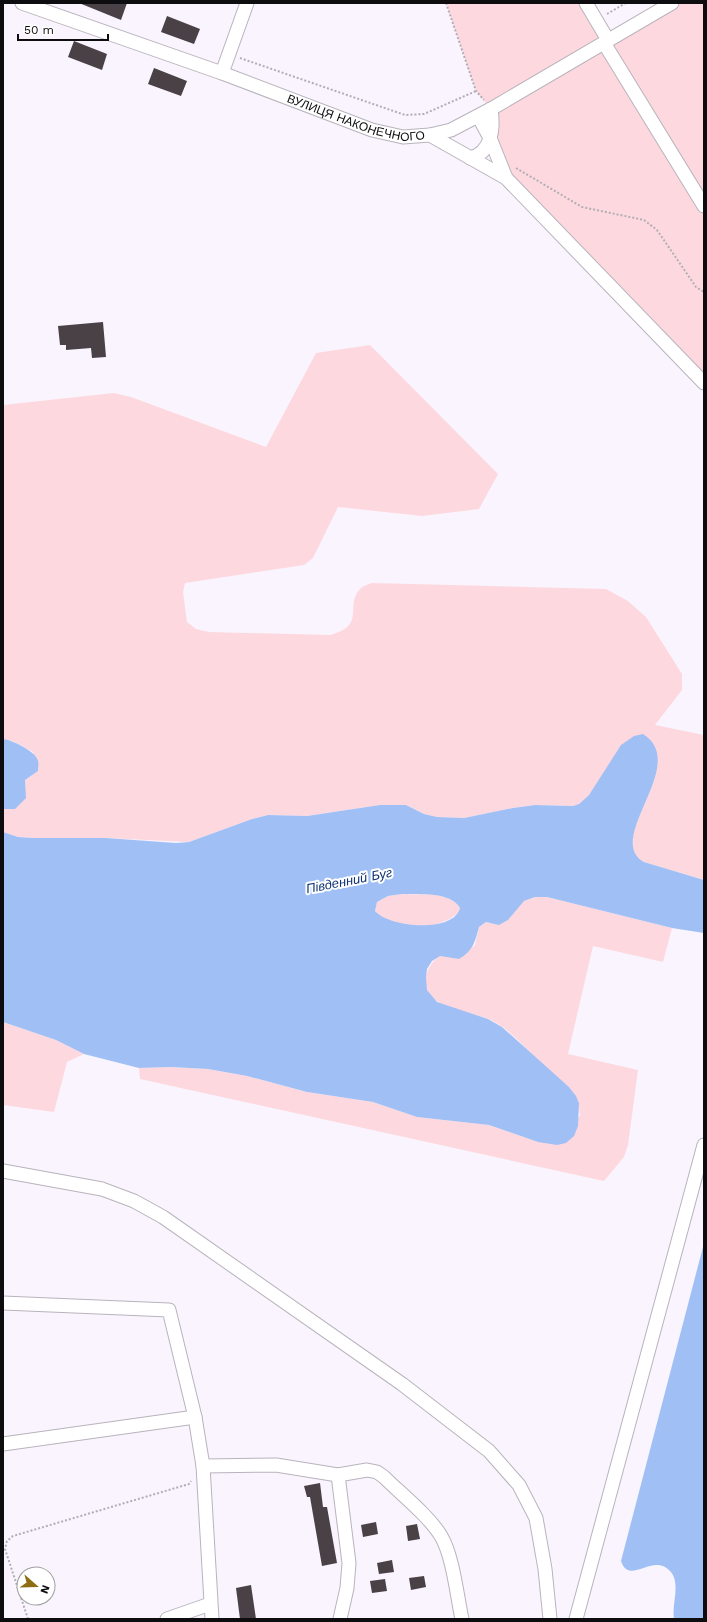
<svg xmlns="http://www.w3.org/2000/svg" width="707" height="1622" font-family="'Work Sans',sans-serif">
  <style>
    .green { fill: #fdd9df }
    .water { fill: #a0c0f5; fill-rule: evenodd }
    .building { fill: #494146 }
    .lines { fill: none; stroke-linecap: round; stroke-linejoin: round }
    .minor-casing { stroke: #b9b3bc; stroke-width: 15 }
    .path { stroke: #b2aeb5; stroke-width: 2; stroke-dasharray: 2 2; stroke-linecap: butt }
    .minor { stroke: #fff; stroke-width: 13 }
    .labels { text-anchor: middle; stroke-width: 4; stroke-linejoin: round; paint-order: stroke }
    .street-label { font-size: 12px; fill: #0d0c0e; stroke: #fff }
    .water-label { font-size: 13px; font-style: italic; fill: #0f3370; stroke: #fff }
  </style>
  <rect width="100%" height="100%" fill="#f9f4fd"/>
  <g class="green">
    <path d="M446 3H586L609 40 672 3H704V383L506 178 490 108 476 91Z"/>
    <path d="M370 345 498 474 479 509 422 516 338 507 313 558 304 565 185 583 183 592 187 622 196 629 209 632 330 635C368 625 343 606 361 588 363 586 369 584 372 583L606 589 628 601 646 617 682 674V690L655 725 704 735V880L644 862C619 848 642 813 649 794 653 784 655 774 658 763L606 771 589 795 579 804 573 806 535 805 513 808 464 818 437 817 424 814 406 805H380L307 816 268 815 252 819 189 842 106 838H33L18 837 3 832V809H15L25 780 38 771 33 752 15 742 3 739V405L114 393 131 397 266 447 316 353Z"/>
    <path d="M402 894C419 895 450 891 460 908L459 912C440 931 394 932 375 911L377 902 388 896Z"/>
    <path d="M535 897H547L672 928 663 962 593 946 568 1054 638 1070 628 1145 624 1157 604 1181 140 1079 139 1068 171 1067 208 1069 247 1076 307 1092 373 1102 417 1117 489 1125 538 1142 580 1116C579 1103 577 1097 569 1087 558 1078 547 1068 537 1059 522 1045 506 1025 486 1018 469 1012 443 1011 430 995 420 982 428 964 440 955L459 959 475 945 479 927 486 922C514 928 506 914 523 902 526 899 532 899 535 897Z"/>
    <path d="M3 1022 56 1040 84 1054 67 1062 54 1112 3 1105Z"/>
  </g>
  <g class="water">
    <path d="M643 734C691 764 603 839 644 862L704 880V933L672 928 547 897H535L524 901 508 920 499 925 486 922 479 927C475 942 473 951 459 959L440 956 432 961 427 969 426 977 427 990 437 1002 488 1019 502 1027 569 1087 576 1096 579 1103 578 1126 574 1136 566 1143 557 1145 538 1142 489 1125 417 1117 373 1102 307 1092 247 1076 208 1069 171 1067 139 1068 84 1054 56 1040 3 1022V832L18 837 33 838H106L176 843 189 842 252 819 268 815 307 816 380 805H406L424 814 437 817 464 818 513 808 535 805 573 806 579 804 589 795 621 745 634 736ZM402 894C419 895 450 891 460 908 454 933 390 928 375 911L377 902 388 896Z"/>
    <path d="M3 739C12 740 36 751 38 761 39 763 38 768 38 771L25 780 26 798 15 809H3Z"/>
    <path d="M704 1243V1619H674C671 1602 684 1578 665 1567 648 1558 629 1584 621 1561Z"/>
  </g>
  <g class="building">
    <path d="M79 3H127L121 20Z"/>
    <path d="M167 16 200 29 194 44 161 32Z"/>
    <path d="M74 41 107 54 102 70 68 57Z"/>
    <path d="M154 68 187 81 181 96 148 84Z"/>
    <path d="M103 322 106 357 92 358 91 348 66 350V345H60L58 326Z"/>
    <path d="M320 1483 323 1507H327L337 1563 322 1566 310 1497H307L304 1486Z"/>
    <path d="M376 1522 378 1534 363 1537 361 1525Z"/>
    <path d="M417 1524 420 1539 408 1541 406 1526Z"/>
    <path d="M392 1560 394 1572 379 1574 377 1563Z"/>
    <path d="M424 1576 426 1587 411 1590 409 1578Z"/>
    <path d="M385 1579 387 1591 372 1593 370 1581Z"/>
    <path d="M251 1585 256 1619H240L236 1588Z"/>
  </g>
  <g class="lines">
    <defs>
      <g id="minor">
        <path id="s1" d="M22 3 222 73 372 130 403 137 430 135 451 130 491 109 672 3"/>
        <path d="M586 3 608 40"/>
        <path d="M604 43 704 206"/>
        <path d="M222 73 247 3"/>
        <path d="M478 116 490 138 506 178"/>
        <path d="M430 135 506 178 704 383"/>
        <path d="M470 158C492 153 494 128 491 109"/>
        <path d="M3 1171 102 1189 134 1201 163 1217 402 1384 489 1451 519 1485 536 1518 545 1569 550 1619"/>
        <path d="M3 1303 169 1310 195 1417 203 1466 276 1465 338 1475 367 1470 377 1472 384 1477C401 1494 429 1516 441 1536 453 1556 457 1596 462 1619"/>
        <path d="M3 1444 195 1417"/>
        <path d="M203 1466 212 1619"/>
        <path d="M338 1475 349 1563 347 1588 340 1619"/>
        <path d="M167 1619 210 1604"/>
        <path d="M576 1619 704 1145"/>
      </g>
    </defs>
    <use href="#minor" class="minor-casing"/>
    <g class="path">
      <path d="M446 3 476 91 484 100"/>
      <path d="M607 14 626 3"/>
      <path d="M240 58 405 115 424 114 476 91"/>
      <path d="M516 168 582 207 644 220 657 230 696 287 704 292"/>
      <path d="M28 1619 5 1549 7 1541 13 1536 189 1484 191 1481"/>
    </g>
    <use href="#minor" class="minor"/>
  </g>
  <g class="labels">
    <g class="street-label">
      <text dy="4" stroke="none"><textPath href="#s1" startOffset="354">ВУЛИЦЯ НАКОНЕЧНОГО</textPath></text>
    </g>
    <g class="water-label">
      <text transform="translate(349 880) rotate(-11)" y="5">Південний Буг</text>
    </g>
  </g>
  <rect width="707" height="1622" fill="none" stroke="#0d0c0e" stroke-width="8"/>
  <g transform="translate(36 1586) rotate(110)"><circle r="19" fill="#ffffff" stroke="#9e9e9f"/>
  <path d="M0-3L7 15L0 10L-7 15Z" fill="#8f6d12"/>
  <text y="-6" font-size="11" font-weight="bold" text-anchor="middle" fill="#0d0c0e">N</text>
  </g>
  <path d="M18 34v6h90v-6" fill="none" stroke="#0d0c0e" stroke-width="2"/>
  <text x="24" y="34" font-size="12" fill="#0d0c0e" stroke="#ffffff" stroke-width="3" paint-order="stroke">50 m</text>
</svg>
